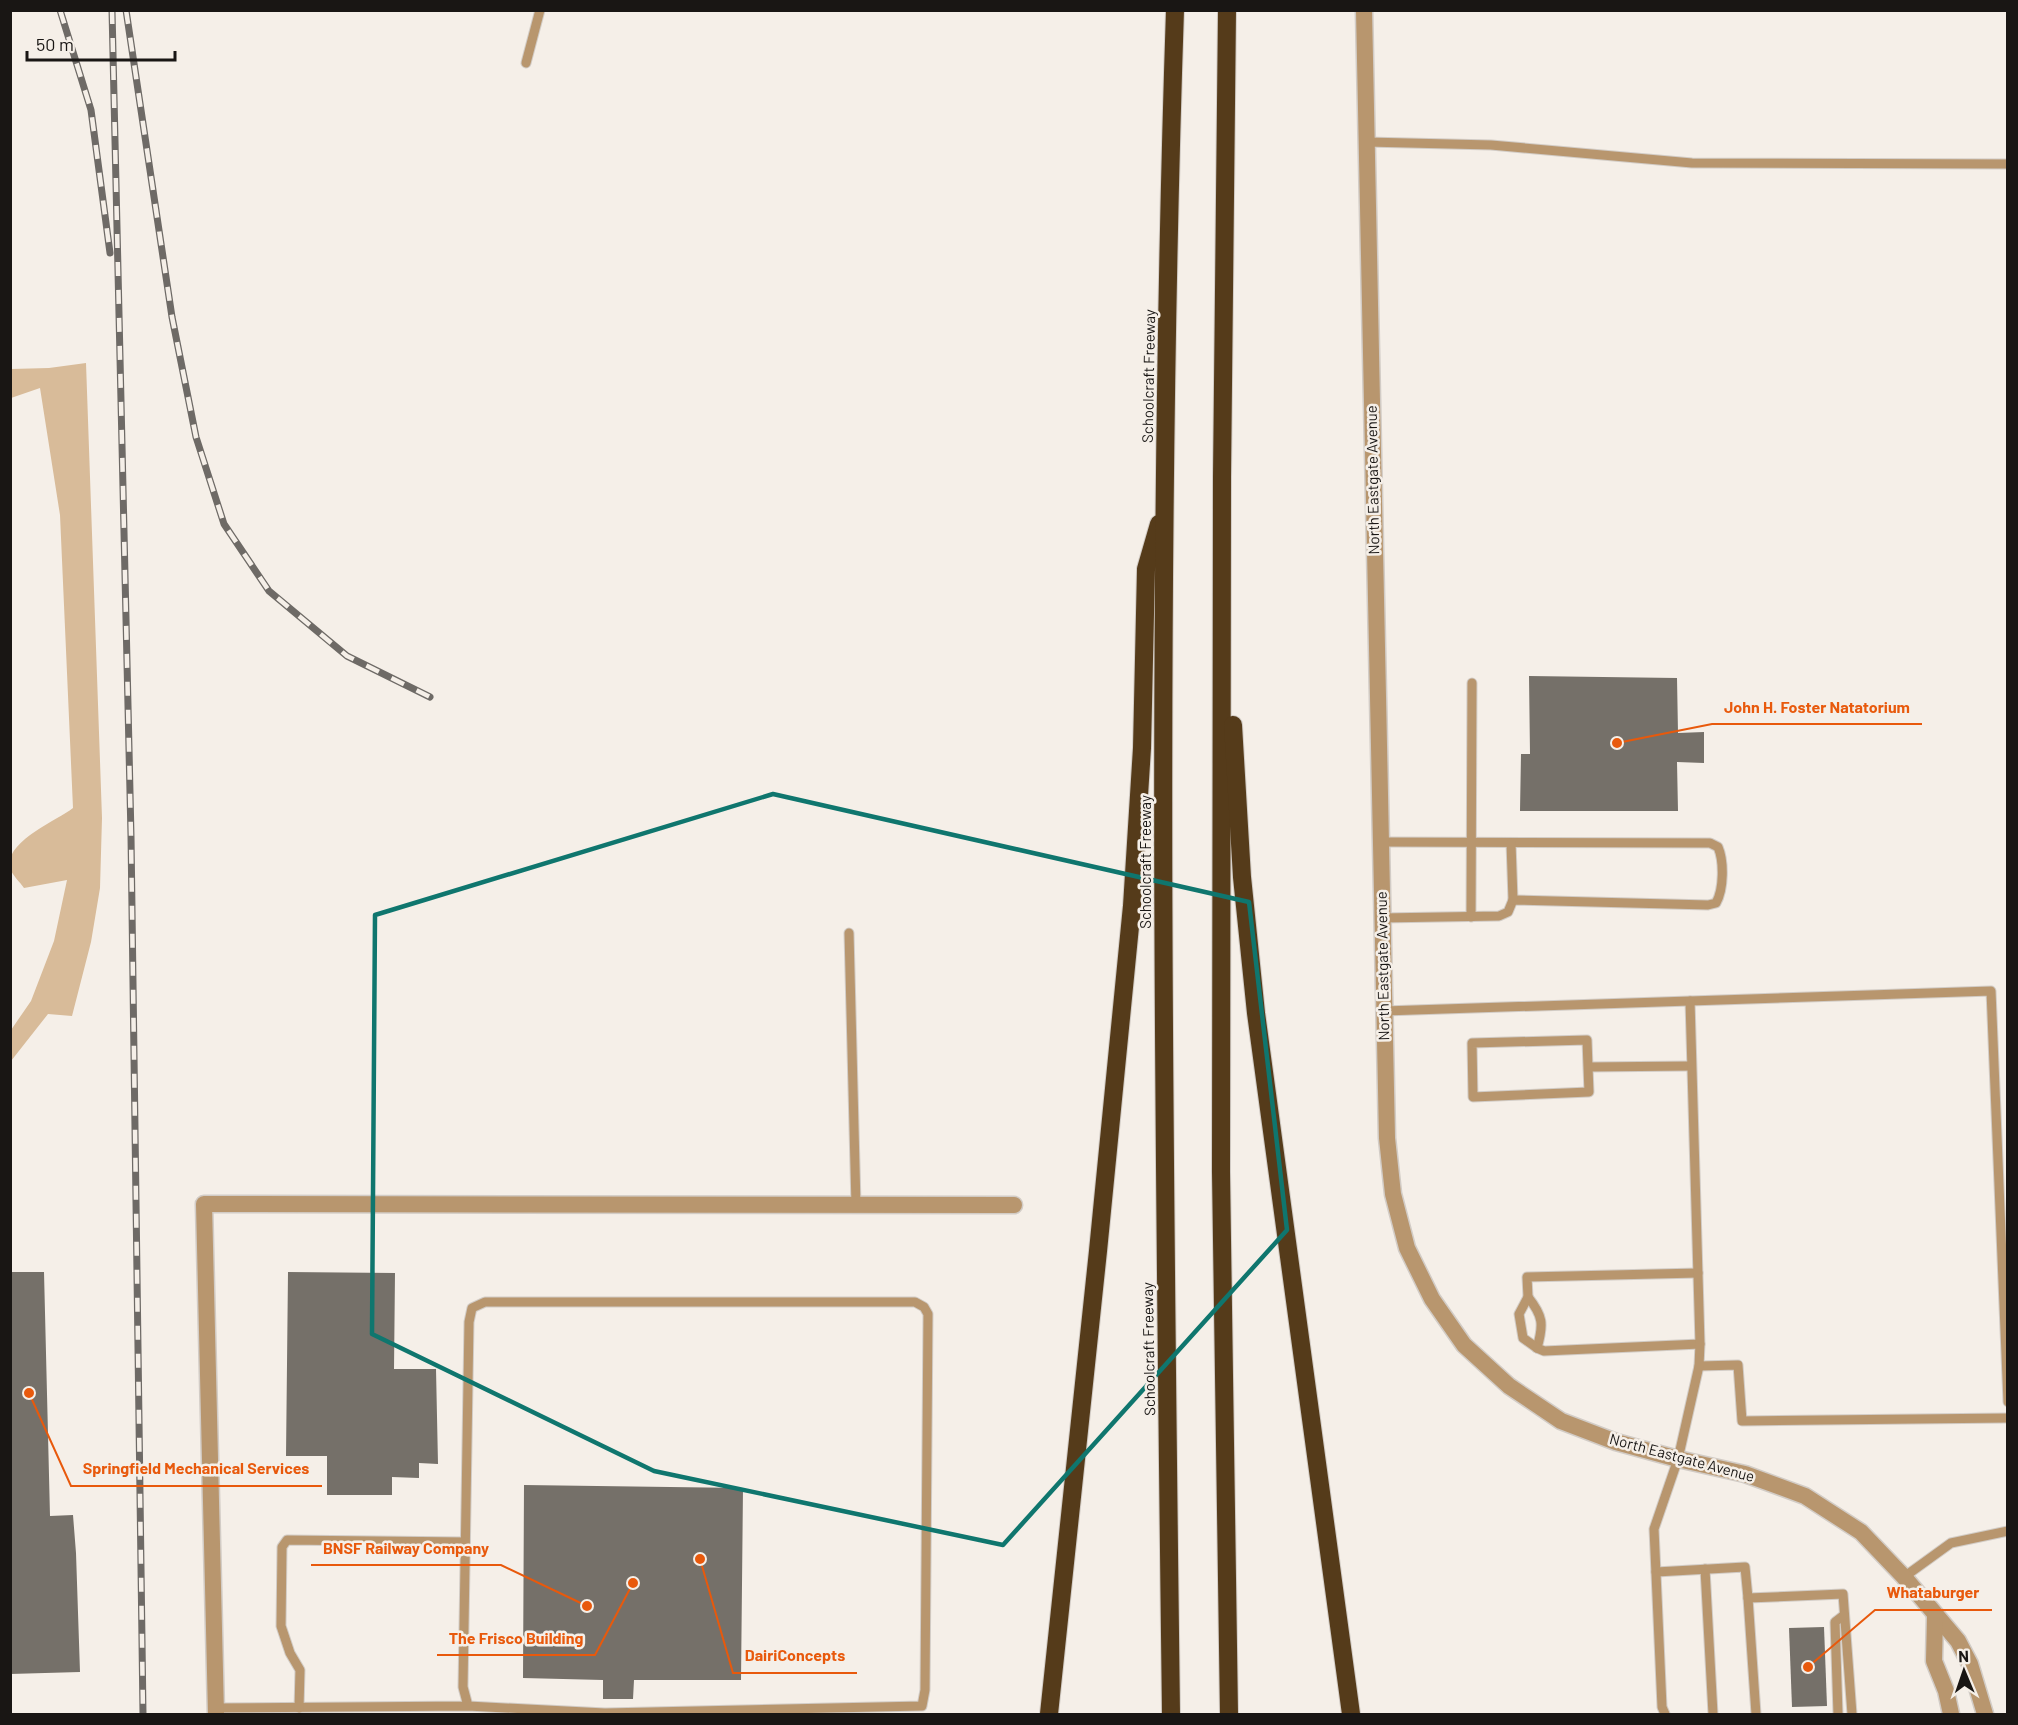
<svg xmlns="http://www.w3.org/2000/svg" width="2018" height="1725" font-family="Barlow,sans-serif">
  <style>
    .green { fill: #d8bb99 }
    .building { fill: #757069 }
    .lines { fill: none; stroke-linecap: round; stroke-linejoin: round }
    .service-casing { stroke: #d2ccc6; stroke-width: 11 }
    .minor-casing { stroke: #d2ccc6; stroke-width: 19 }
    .tertiary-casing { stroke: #d2ccc6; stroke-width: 19 }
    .motorway-casing { stroke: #d2ccc6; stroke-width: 20 }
    .service { stroke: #b8966e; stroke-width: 9 }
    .minor { stroke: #b8966e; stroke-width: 16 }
    .tertiary { stroke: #b8966e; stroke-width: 16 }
    .motorway { stroke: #553b1a; stroke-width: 18 }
    .rail-casing { stroke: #6e6a66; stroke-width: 7 }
    .rail { stroke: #f5efe8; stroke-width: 4.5; stroke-dasharray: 14; stroke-linecap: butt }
    .marked { fill: none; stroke: #0f766e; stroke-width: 4.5; stroke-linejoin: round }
    .labels { text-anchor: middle; stroke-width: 5; stroke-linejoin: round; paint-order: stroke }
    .street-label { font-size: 15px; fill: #191614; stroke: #f5efe8 }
    .leader { fill: none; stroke: #e8590c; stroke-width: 2 }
    .callout-dot { fill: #e8590c; stroke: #f5efe8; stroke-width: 2 }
    .callout-label { font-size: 16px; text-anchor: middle; font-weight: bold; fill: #e8590c; stroke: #f5efe8; stroke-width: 5; stroke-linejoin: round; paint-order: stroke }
  </style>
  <rect width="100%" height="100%" fill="#f5efe8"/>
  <path class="green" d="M86 363 102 818 100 888 91 942 72 1016 48 1014 11 1061V1030L31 1001 54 941 67 880 24 888C20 882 12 875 10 868 4 842 56 821 73 808L60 515 40 388 11 398V369L49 368Z"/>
  <g class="building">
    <path d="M1529 676 1677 678 1678 733 1704 732V763L1677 762 1678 811H1520L1521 754H1530Z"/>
    <path d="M10 1272H44L50 1516 73 1515 76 1553 80 1672 10 1674Z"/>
    <path d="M288 1272 395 1273 394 1369H436L438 1464 419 1463V1478L392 1477V1495H327V1456H286Z"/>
    <path d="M524 1485 743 1488 741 1680H634L633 1699H603V1680L523 1678Z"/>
    <path d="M1824 1627 1827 1706 1792 1707 1789 1628Z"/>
  </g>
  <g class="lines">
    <defs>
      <g id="service">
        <path d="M526 63 540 10"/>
        <path d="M1367 142 1491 145 1692 163 2008 164"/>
        <path d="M1381 842 1710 843 1718 847C1724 861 1724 889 1716 903L1708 905 1513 900 1508 912 1499 916 1382 918"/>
        <path d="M1511 843 1513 900"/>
        <path d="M1471 917 1472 683"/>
        <path d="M849 933 856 1205"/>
        <path d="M1384 1011 1991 991 2008 1402"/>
        <path d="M1588 1067 1589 1092 1473 1097 1472 1043 1587 1040 1588 1067 1691 1066"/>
        <path d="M1528 1297C1543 1316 1544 1324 1537 1348L1544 1351 1700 1344"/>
        <path d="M1537 1348 1523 1338 1519 1314 1528 1297 1527 1277 1698 1273"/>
        <path d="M1699 1366 1738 1365 1742 1421 2008 1418"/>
        <path d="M1705 1569 1713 1714"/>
        <path d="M1656 1572 1745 1567 1748 1598 1843 1594 1852 1714"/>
        <path d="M1904 1577 1951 1543 2008 1531"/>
        <path d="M1748 1598 1756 1714"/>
        <path d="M216 1708 468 1706 605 1713 922 1706 925 1690 928 1314 924 1307 915 1302H485L472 1308 469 1322 463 1687 468 1706"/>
        <path d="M299 1708 300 1670 290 1653 281 1626 282 1547 287 1540 465 1542"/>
        <path d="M1665 1714 1662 1707 1654 1529 1678 1459 1699 1366 1700 1344 1690 1001"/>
        <path d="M1838 1714 1835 1622 1844 1615"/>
      </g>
      <path id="minor" d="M216 1714 204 1204 1014 1205"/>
      <g id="tertiary">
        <path d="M1364 10 1387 1138 1393 1194 1407 1248 1432 1299 1464 1345 1509 1386 1561 1421 1616 1442 1678 1459 1745 1474 1805 1496 1861 1532 1904 1577 1958 1641 1970 1664 1985 1714"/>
        <path d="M1935 1616 1934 1661 1946 1691 1951 1714"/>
      </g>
      <g id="motorway">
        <path d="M1227 10 1222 477 1221 1172 1229 1714"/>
        <path d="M1233 725 1242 877 1256 1013 1351 1714"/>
        <path d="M1049 1714 1098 1251 1132 906 1142 748 1146 569 1159 524"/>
        <path d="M1171 1714C1164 1147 1156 578 1175 10"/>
      </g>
    </defs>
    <use href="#service" class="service-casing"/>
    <use href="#minor" class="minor-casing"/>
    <use href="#tertiary" class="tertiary-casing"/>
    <use href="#motorway" class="motorway-casing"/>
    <use href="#service" class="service"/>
    <use href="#minor" class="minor"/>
    <use href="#tertiary" class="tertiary"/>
    <use href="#motorway" class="motorway"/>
    <defs>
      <g id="rail">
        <path d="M60 10 91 110 110 253"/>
        <path d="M112 10 131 836 143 1714"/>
        <path d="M126 10 172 317 196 437 224 524 269 591 347 656 430 697"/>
      </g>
    </defs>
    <use href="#rail" class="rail-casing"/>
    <use href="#rail" class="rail"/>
  </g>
  <path class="marked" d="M773 794 1249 902 1287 1230 1003 1545 654 1471 372 1334 375 915Z"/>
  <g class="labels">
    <g class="street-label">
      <text transform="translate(1149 376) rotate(-89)" y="5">Schoolcraft Freeway</text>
      <text transform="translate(1373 480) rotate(-91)" y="5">North Eastgate Avenue</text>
      <text transform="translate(1146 862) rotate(-90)" y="5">Schoolcraft Freeway</text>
      <text transform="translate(1383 966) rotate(-91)" y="5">North Eastgate Avenue</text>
      <text transform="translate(1149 1349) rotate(-91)" y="5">Schoolcraft Freeway</text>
      <text transform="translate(1682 1458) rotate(15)" y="5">North Eastgate Avenue</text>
    </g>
  </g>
  <path class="leader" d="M1617 743L1712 724H1922M29 1393L71 1486H322M587 1606L501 1565H311M1808 1667L1875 1610H1992M633 1583L595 1655H437M700 1559L733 1673H857"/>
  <g class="callout-dot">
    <circle cx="1617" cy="743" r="6"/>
    <circle cx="29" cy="1393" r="6"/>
    <circle cx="587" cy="1606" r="6"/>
    <circle cx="1808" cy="1667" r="6"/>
    <circle cx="633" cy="1583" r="6"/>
    <circle cx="700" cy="1559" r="6"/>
  </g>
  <g class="callout-label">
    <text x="1817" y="713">John H. Foster Natatorium</text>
    <text x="196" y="1474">Springfield Mechanical Services</text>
    <text x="406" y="1554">BNSF Railway Company</text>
    <text x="1933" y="1598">Whataburger</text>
    <text x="516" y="1644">The Frisco Building</text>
    <text x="795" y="1661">DairiConcepts</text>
  </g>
  <rect width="2018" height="1725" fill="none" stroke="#191614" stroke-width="24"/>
  <g transform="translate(1964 1671) rotate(358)" stroke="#f5efe8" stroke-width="4.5" paint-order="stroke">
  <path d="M0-4.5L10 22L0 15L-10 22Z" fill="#191614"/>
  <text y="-9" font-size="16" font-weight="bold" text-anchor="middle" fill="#191614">N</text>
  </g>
  <path d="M27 51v9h148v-9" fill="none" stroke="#191614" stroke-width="3"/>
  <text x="36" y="51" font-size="18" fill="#191614" stroke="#f5efe8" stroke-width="4.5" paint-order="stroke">50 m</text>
</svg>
